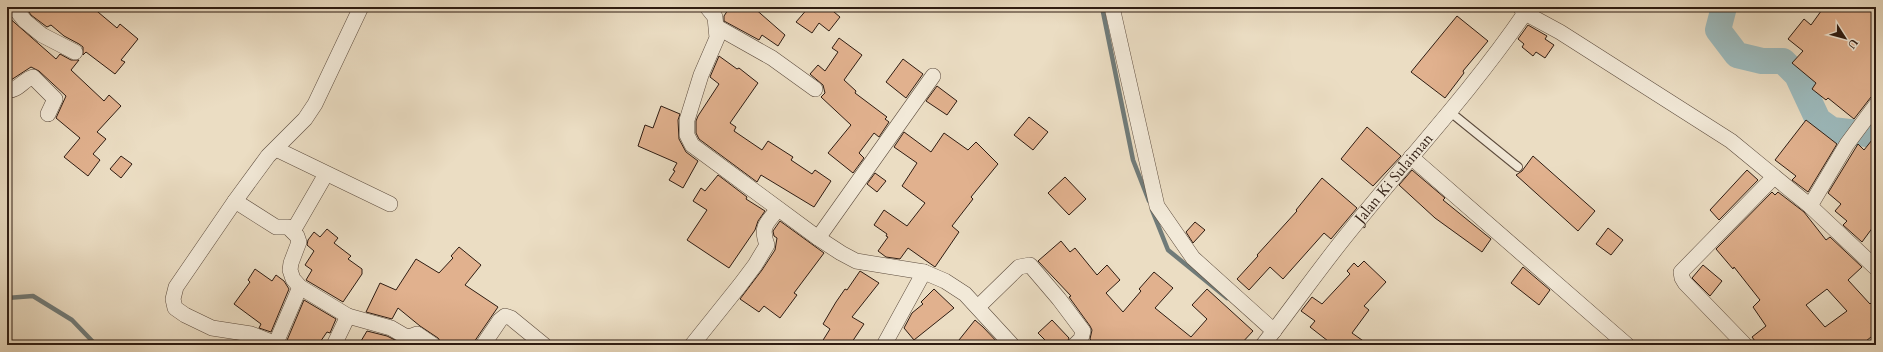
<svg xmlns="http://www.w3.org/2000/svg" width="1883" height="352" font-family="Cardo,serif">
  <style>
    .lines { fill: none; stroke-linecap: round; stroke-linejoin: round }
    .stream { stroke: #707b79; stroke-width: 4.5 }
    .river { stroke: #9cbabd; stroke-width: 26 }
    .building { fill: #e1b18e; stroke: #2e1c12; fill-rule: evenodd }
    .service-casing { stroke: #5d4c3e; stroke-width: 10 }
    .minor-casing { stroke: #5d4c3e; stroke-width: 16 }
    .service { stroke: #f2e9d8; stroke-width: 8 }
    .minor { stroke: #f2e9d8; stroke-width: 15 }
    .labels { text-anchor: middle; stroke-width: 3.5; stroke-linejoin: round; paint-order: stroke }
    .street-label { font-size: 15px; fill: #2e1c12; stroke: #f2e9d8 }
  </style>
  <rect width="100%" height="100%" fill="#ebddc3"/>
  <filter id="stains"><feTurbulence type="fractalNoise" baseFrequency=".005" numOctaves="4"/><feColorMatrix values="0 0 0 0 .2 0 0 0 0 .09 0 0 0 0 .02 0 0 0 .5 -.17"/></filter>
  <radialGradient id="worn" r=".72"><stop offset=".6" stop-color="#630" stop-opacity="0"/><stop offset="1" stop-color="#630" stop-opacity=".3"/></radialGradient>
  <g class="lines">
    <g class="stream">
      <path d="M1102 7 1133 160 1149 201"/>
      <path d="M1152 210 1168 250 1227 298"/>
      <path d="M7 298 33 296 72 320 96 345"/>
    </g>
    <path class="river" d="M1724 7 1718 30 1737 55 1762 61H1783L1797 75 1818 120 1832 130 1876 135"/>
  </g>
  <g class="building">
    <path d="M28 7H92L117 28 120 24 138 39 121 60 125 62 115 74 86 52 83 55V47L79 44 64 36 51 25 47 27 31 15 27 9Z"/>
    <path d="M730 7H753L785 35 778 46 762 35 759 40 724 21V16Z"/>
    <path d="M809 7H828L840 17 829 31 819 23 812 33 796 22Z"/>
    <path d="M1824 7H1876V96L1871 97 1854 119 1828 98 1826 100 1812 89 1816 83 1792 63 1803 51 1788 39 1804 19 1811 25Z"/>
    <path d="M7 16 56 59 60 54 71 60H79L71 70 104 101 109 95 121 106 97 132 106 139 93 154 100 160 88 176 64 157 80 138 56 118 66 96 39 71 31 67 11 80 7 76Z"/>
    <path d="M1457 16 1488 41 1463 71 1464 73 1445 98 1411 72Z"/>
    <path d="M1528 25 1547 36 1545 39 1554 45 1545 58 1536 52 1533 56 1522 47 1524 44 1518 39Z"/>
    <path d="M839 38 862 55 844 80 856 91 855 93 887 117 885 119 889 122 879 137 874 133 859 153 864 158 853 173 828 153 851 125 821 97 825 93 823 85 810 74 818 65 825 71 838 52 832 48Z"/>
    <path d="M719 56 737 69 739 68 758 83 730 123 736 127 734 131 762 150 768 141 793 157 791 160 812 174 815 170 831 181 814 207 761 175 757 182 699 139 696 133V121L698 116 719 84 710 77Z"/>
    <path d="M903 59 923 74 906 98 886 82Z"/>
    <path d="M937 86 957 101 947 115 926 101Z"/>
    <path d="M661 106 680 114 678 120 679 139 686 152 698 161 683 188 669 180 675 171 673 170 677 163 638 146 645 125 653 128Z"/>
    <path d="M1029 117 1048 132 1033 150 1014 135Z"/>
    <path d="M1806 120 1837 144 1808 192 1792 180 1796 176 1775 160Z"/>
    <path d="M1367 127 1401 156 1373 186 1341 159Z"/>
    <path d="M904 132 931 152 944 133 968 150 976 142 998 164 971 197 973 199 952 226 959 232 935 267 908 248 900 259 886 257 878 251 888 237 886 236 887 234 874 225 884 210 907 226 925 203 902 186 917 163 894 147Z"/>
    <path d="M1876 135V223L1862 242 1843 225 1847 221 1835 211 1841 204 1828 193 1858 144 1864 150Z"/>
    <path d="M121 156 132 164 121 178 110 169Z"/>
    <path d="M1533 156 1595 211 1578 231 1516 175 1522 171Z"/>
    <path d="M1412 170 1445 198 1443 200 1491 239 1482 252 1435 218 1399 185Z"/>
    <path d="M1747 170 1758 180 1719 220 1710 210Z"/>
    <path d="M875 173 886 181 877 192 867 184Z"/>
    <path d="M718 175 747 197 746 199 765 211 758 221 755 230 729 268 687 240 707 210 693 201 701 188 705 191Z"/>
    <path d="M1065 177 1086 199 1069 215 1048 193Z"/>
    <path d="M1322 178 1357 208 1331 239 1324 233 1283 279 1270 267 1249 290 1237 279 1258 256 1257 255 1297 211 1296 210Z"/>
    <path d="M1772 192 1775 195 1778 192 1804 212 1826 240 1830 237 1862 267 1848 280 1870 304 1876 298V333L1861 345H1758L1752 337 1766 326 1753 307 1760 300 1734 267 1733 269 1716 249ZM1827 289 1847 311 1825 327 1806 305Z"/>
    <path d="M780 221 824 253 794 293 797 295 780 318 764 306 759 312 740 299 762 270 775 250 777 238 774 236 773 231Z"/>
    <path d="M1195 222 1205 230 1193 243 1186 232Z"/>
    <path d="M1608 228 1623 240 1611 255 1596 244Z"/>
    <path d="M327 229 338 238 334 243 351 256 348 259 362 269V274L343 302 306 280 312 270 305 265 314 251 307 245 308 240 314 232 320 237Z"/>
    <path d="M1061 241 1070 252 1075 248 1097 275 1107 265 1120 280 1106 293 1123 312 1141 291 1139 289 1154 272 1173 288 1155 308 1191 337 1207 319 1192 305 1207 289 1253 331 1240 345H1095L1090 339 1092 330 1090 326 1069 297 1071 296 1038 261Z"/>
    <path d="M459 247 481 265 465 285 498 307 472 345H443L438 338 420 326 398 308 392 319 366 312 380 283 396 290 416 259 439 273 453 258 451 256Z"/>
    <path d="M1364 261 1386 282 1364 306 1369 310 1352 333 1369 345H1325L1328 341 1310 327 1315 321 1301 311 1312 297 1322 304 1350 274 1347 271 1354 263 1358 267Z"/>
    <path d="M1703 265 1722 281 1710 296 1692 278Z"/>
    <path d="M1523 267 1550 290 1539 305 1511 283Z"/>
    <path d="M255 269 272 281 276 275 284 281 289 289 271 332 259 328 261 324 234 304 250 282 248 280Z"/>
    <path d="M860 271 879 283 852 317 864 324 850 345H820L830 329 823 324 836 302 845 289 847 290Z"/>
    <path d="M934 289 954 308 914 340 904 328 912 313 923 304 921 302Z"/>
    <path d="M304 300 336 319 330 333 327 332 318 345H285Z"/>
    <path d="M975 320 983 327 1000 345H955Z"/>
    <path d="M1052 320 1069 338 1066 345H1050L1038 333Z"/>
    <path d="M367 331 387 336 405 345H368L361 341Z"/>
  </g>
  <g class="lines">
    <defs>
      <path id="service" d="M1449 111 1518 167"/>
      <g id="minor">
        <path d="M14 7 25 21 42 35 75 52"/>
        <path d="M707 7 715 17 717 38 701 75 687 120V135L692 145 818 238 841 253 856 261 924 272 945 281 965 294 1012 345"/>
        <path d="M1112 7 1157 206 1193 258 1274 331"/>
        <path d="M1520 7 1525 13 1560 32 1731 141 1810 206 1876 268"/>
        <path d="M717 27 772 58 815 89"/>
        <path d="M7 90C17 92 24 79 33 77L55 99 48 114"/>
        <path d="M276 149 390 204"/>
        <path d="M1411 157 1627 345"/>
        <path d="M235 201 276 227H288L297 236 299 242 291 263 290 270 293 279 300 287 348 316 391 328 403 335 409 337 417 334 433 345"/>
        <path d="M1810 206 1847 144 1876 105"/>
        <path d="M293 231 326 174"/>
        <path d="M818 238 933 76"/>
        <path d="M978 307 1019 267 1030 265 1059 299 1083 331 1081 339 1075 345"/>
        <path d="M276 344 251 334 212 328 185 315 175 308 173 299 176 287 235 201 268 156 305 119 315 104 361 7"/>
        <path d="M275 345 300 287"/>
        <path d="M334 345 348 316"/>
        <path d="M483 345 500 320 505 316 511 318 544 345"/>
        <path d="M692 345 740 285 755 265 767 245C760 226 767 223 778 209"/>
        <path d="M884 345 924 272"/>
        <path id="s1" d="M1263 345C1291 309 1317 272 1345 237 1405 162 1471 92 1525 13"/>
        <path d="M1745 345 1685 283 1682 278 1681 272 1774 177"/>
      </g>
    </defs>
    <use href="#service" class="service-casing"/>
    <use href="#minor" class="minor-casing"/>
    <use href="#service" class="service"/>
    <use href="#minor" class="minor"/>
  </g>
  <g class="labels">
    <g class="street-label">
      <text dy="5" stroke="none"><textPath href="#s1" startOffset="212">Jalan Ki Sulaiman</textPath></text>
    </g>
  </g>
  <rect width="1883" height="352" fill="none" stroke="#ebddc3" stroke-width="24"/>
  <rect x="8" y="8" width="1867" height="336" fill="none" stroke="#2e1c12" stroke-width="2"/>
  <rect x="12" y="12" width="1859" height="328" fill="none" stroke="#2e1c12"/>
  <g transform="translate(1845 38) rotate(126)" stroke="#f2e9d8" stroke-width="3" paint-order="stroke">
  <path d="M0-3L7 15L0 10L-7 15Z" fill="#2e1c12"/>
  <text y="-6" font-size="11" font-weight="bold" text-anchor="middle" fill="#2e1c12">U</text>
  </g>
  <rect width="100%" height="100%" filter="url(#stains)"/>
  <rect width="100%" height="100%" fill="url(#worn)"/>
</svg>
